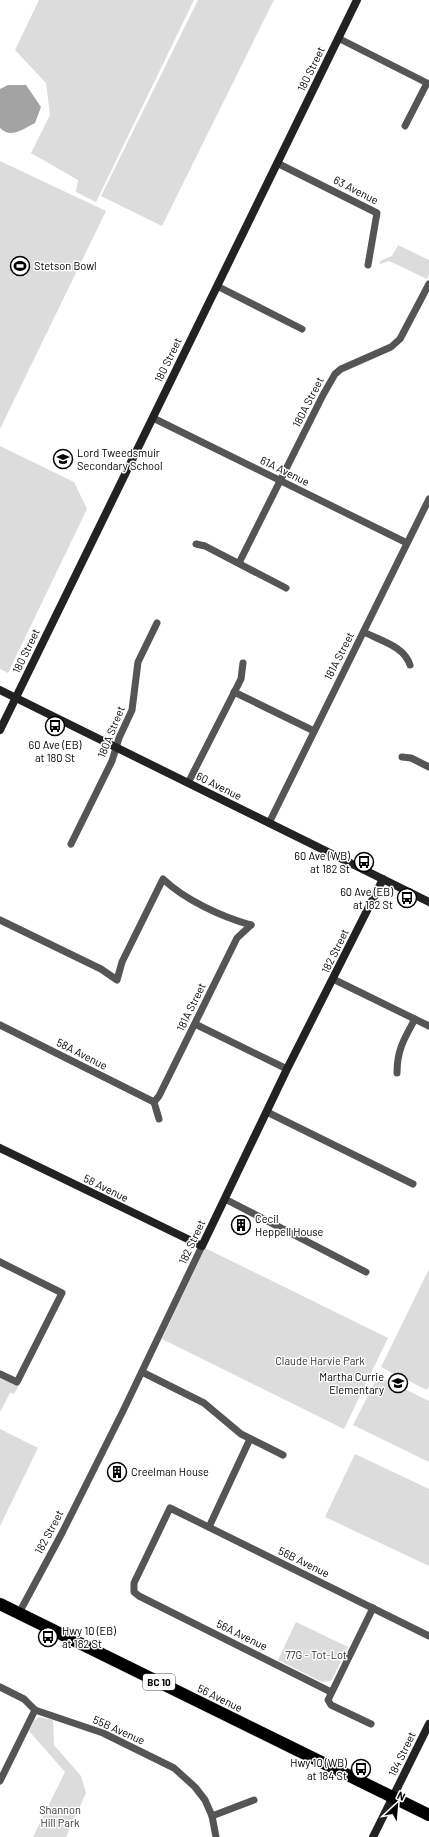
<svg xmlns="http://www.w3.org/2000/svg" width="429" height="1837" font-family="Barlow,sans-serif">
  <style>
    .green { fill: #dcdcdc }
    .water { fill: #a3a3a3 }
    .lines { fill: none; stroke-linecap: round; stroke-linejoin: round }
    .highway-casing { stroke: #dbdbdb; stroke-width: 13 }
    .street { stroke: #555; stroke-width: 7 }
    .secondary { stroke: #222; stroke-width: 8 }
    .highway { stroke: #000; stroke-width: 12 }
    .labels { text-anchor: middle; stroke-width: 3; stroke-linejoin: round; paint-order: stroke }
    .shield { fill: #fff; stroke: #4c4c4c; stroke-width: 1 }
    .shield-label { font-size: 10px; font-weight: bold; fill: #000 }
    .street-label { font-size: 11px; fill: #000; stroke: #fff }
    .poi-label { font-size: 11px; fill: #000; stroke: #fff; text-anchor: start }
    .park-label { font-size: 11px; fill: #333; stroke: #fff }
  </style>
  <rect width="100%" height="100%" fill="#fff"/>
  <g class="green">
    <path d="M39 0H194L96 202 76 192 78 180 31 153 50 115 46 83 15 50Z"/>
    <path d="M198 0H274L162 226 101 196Z"/>
    <path d="M0 161 106 211 0 429Z"/>
    <path d="M398 245 429 260V274L427 279 389 261 380 264V261L392 256Z"/>
    <path d="M0 446 74 482 87 509 8 673 0 669Z"/>
    <path d="M205 1248 388 1338 344 1429 162 1339Z"/>
    <path d="M429 1269V1386L427 1390 381 1367Z"/>
    <path d="M0 1376 16 1384 18 1387 14 1394 10 1393 0 1412Z"/>
    <path d="M378 1376 429 1401V1462L353 1425Z"/>
    <path d="M0 1429 38 1448 0 1526Z"/>
    <path d="M355 1454 429 1489V1566L325 1517Z"/>
    <path d="M296 1622 348 1647 331 1681 322 1682 278 1660Z"/>
    <path d="M39 1717 53 1720 54 1745 81 1776 86 1793 66 1837H33L65 1772 29 1731 34 1721Z"/>
  </g>
  <path class="water" d="M8 85H26L41 107 35 123C23 129 11 139 0 128V89Z"/>
  <g class="lines">
    <defs>
      <path id="highway" d="M0 1604 429 1815"/>
    </defs>
    <use href="#highway" class="highway-casing"/>
    <g class="street">
      <path d="M338 38 427 83 405 126"/>
      <path d="M277 163 377 213 368 265"/>
      <path d="M217 286 302 329"/>
      <path d="M153 418 407 543"/>
      <path d="M196 544 205 546 286 588"/>
      <path d="M239 563 323 395 335 374 341 369 391 347 400 339 429 284"/>
      <path d="M364 632C381 641 404 646 410 665"/>
      <path d="M234 692 314 731"/>
      <path d="M402 757 411 758 429 767"/>
      <path d="M188 783 241 679 243 663"/>
      <path d="M269 823 429 499"/>
      <path d="M71 844 112 761 119 738 132 710 138 662 157 623"/>
      <path d="M0 920 101 969 117 980 122 962 163 879C185 900 222 917 251 925"/>
      <path d="M333 979 429 1026"/>
      <path d="M195 1024 287 1069"/>
      <path d="M0 1025 154 1102"/>
      <path d="M397 1073C397 1050 404 1039 415 1019"/>
      <path d="M154 1102 159 1096 237 938 251 925"/>
      <path d="M154 1102 159 1119"/>
      <path d="M267 1112 413 1184"/>
      <path d="M225 1199 366 1272"/>
      <path d="M0 1262 62 1293 17 1382 0 1374"/>
      <path d="M142 1372 204 1403 241 1434 283 1455"/>
      <path d="M209 1527 250 1439"/>
      <path d="M19 1613 62 1533 123 1411 202 1246"/>
      <path d="M0 1687 24 1699 35 1710 103 1733 174 1768 195 1787 205 1800 212 1816 216 1837"/>
      <path d="M331 1692 139 1596 134 1592V1583L170 1508 429 1636"/>
      <path d="M371 1724 331 1705 328 1700 373 1608"/>
      <path d="M0 1781 35 1710"/>
      <path d="M212 1816 254 1800"/>
    </g>
    <g class="secondary">
      <path d="M0 690 429 902"/>
      <path d="M0 730 357 0"/>
      <path d="M0 1148 202 1246 287 1069 383 879"/>
      <path d="M373 1837 429 1724"/>
    </g>
    <use href="#highway" class="highway"/>
  </g>
  <defs>
    <symbol id="stadium-ring" viewBox="-11 -11 22 22"><circle r="9.5" fill="#fff" stroke="#000" stroke-width="1.5"/><path d="M0-5a6.5 5 0 1 0 0 10a6.5 5 0 1 0 0-10ZM-3.5-1.8h7v3.6h-7Z" fill="#000"/></symbol>
    <symbol id="school-ring" viewBox="-11 -11 22 22"><circle r="9.5" fill="#fff" stroke="#000" stroke-width="1.5"/><path d="M0-5L7-2L0 1L-7-2ZM-4 1L0 2.5L4 1V4Q0 6-4 4Z" fill="#000"/></symbol>
    <symbol id="bus-ring" viewBox="-11 -11 22 22"><circle r="9.5" fill="#fff" stroke="#000" stroke-width="1.5"/><path d="M-5-6H5V4H4V6H2V4H-2V6H-4V4H-5ZM-3.5-4V0h7V-4ZM-3.5 1.2v1.5H-2V1.2ZM2 1.2v1.5H3.5V1.2Z" fill="#000"/></symbol>
    <symbol id="building-ring" viewBox="-11 -11 22 22"><circle r="9.5" fill="#fff" stroke="#000" stroke-width="1.5"/><path d="M-4-6H4V6H1V3H-1V6H-4ZM-2.5-4.3h1.7v1.8h-1.7ZM.8-4.3h1.7v1.8H.8ZM-2.5-1h1.7V.8h-1.7ZM.8-1h1.7V.8H.8Z" fill="#000"/></symbol>
  </defs>
  <g fill-rule="evenodd">
    <use href="#stadium-ring" x="9" y="255" width="22" height="22"/>
    <use href="#school-ring" x="52" y="448" width="22" height="22"/>
    <use href="#bus-ring" x="44" y="715" width="22" height="22"/>
    <use href="#bus-ring" x="353" y="851" width="22" height="22"/>
    <use href="#bus-ring" x="396" y="887" width="22" height="22"/>
    <use href="#building-ring" x="230" y="1214" width="22" height="22"/>
    <use href="#school-ring" x="387" y="1372" width="22" height="22"/>
    <use href="#building-ring" x="106" y="1461" width="22" height="22"/>
    <use href="#bus-ring" x="37" y="1626" width="22" height="22"/>
    <use href="#bus-ring" x="350" y="1758" width="22" height="22"/>
  </g>
  <g class="labels">
    <rect class="shield" x="143" y="1674" width="32" height="16" rx="3"/>
    <g class="shield-label">
      <text x="159" y="1686">BC 10</text>
    </g>
    <g class="street-label">
      <text transform="translate(311 69) rotate(-64)" y="4">180 Street</text>
      <text transform="translate(356 190) rotate(27)" y="4">63 Avenue</text>
      <text transform="translate(168 360) rotate(-64)" y="4">180 Street</text>
      <text transform="translate(308 402) rotate(-63)" y="4">180A Street</text>
      <text transform="translate(285 471) rotate(26)" y="4">61A Avenue</text>
      <text transform="translate(26 651) rotate(-64)" y="4">180 Street</text>
      <text transform="translate(339 656) rotate(-63)" y="4">181A Street</text>
      <text transform="translate(111 732) rotate(-68)" y="4">180A Street</text>
      <text transform="translate(219 786) rotate(26)" y="4">60 Avenue</text>
      <text transform="translate(335 951) rotate(-64)" y="4">182 Street</text>
      <text transform="translate(191 1007) rotate(-64)" y="4">181A Street</text>
      <text transform="translate(82 1054) rotate(27)" y="4">58A Avenue</text>
      <text transform="translate(106 1188) rotate(26)" y="4">58 Avenue</text>
      <text transform="translate(192 1242) rotate(-65)" y="4">182 Street</text>
      <text transform="translate(49 1532) rotate(-62)" y="4">182 Street</text>
      <text transform="translate(304 1562) rotate(26)" y="4">56B Avenue</text>
      <text transform="translate(242 1635) rotate(26)" y="4">56A Avenue</text>
      <text transform="translate(220 1698) rotate(26)" y="4">56 Avenue</text>
      <text transform="translate(119 1730) rotate(24)" y="4">55B Avenue</text>
      <text transform="translate(402 1754) rotate(-64)" y="4">184 Street</text>
    </g>
    <g class="poi-label">
      <text x="34" y="270">Stetson Bowl</text>
      <text x="77" y="457">Lord Tweedsmuir<tspan x="77" dy="13">Secondary School</tspan></text>
      <text x="55" y="749" text-anchor="middle">60 Ave (EB)<tspan x="55" dy="13">at 180 St</tspan></text>
      <text x="350" y="860" text-anchor="end">60 Ave (WB)<tspan x="350" dy="13">at 182 St</tspan></text>
      <text x="393" y="896" text-anchor="end">60 Ave (EB)<tspan x="393" dy="13">at 182 St</tspan></text>
      <text x="255" y="1223">Cecil<tspan x="255" dy="13">Heppell House</tspan></text>
      <text x="384" y="1381" text-anchor="end">Martha Currie<tspan x="384" dy="13">Elementary</tspan></text>
      <text x="131" y="1476">Creelman House</text>
      <text x="62" y="1635">Hwy 10 (EB)<tspan x="62" dy="13">at 182 St</tspan></text>
      <text x="347" y="1767" text-anchor="end">Hwy 10 (WB)<tspan x="347" dy="13">at 184 St</tspan></text>
    </g>
    <g class="park-label">
      <text x="320" y="1365">Claude Harvie Park</text>
      <text x="316" y="1659">77G - Tot-Lot</text>
      <text x="60" y="1814">Shannon<tspan x="60" dy="13">Hill Park</tspan></text>
    </g>
  </g>
  <g transform="translate(397 1805) rotate(26)" stroke="#ffffff" stroke-width="3" paint-order="stroke">
  <path d="M0-3L7 15L0 10L-7 15Z" fill="#000000"/>
  <text y="-6" font-size="11" font-weight="bold" text-anchor="middle" fill="#000000">N</text>
  </g>
</svg>
